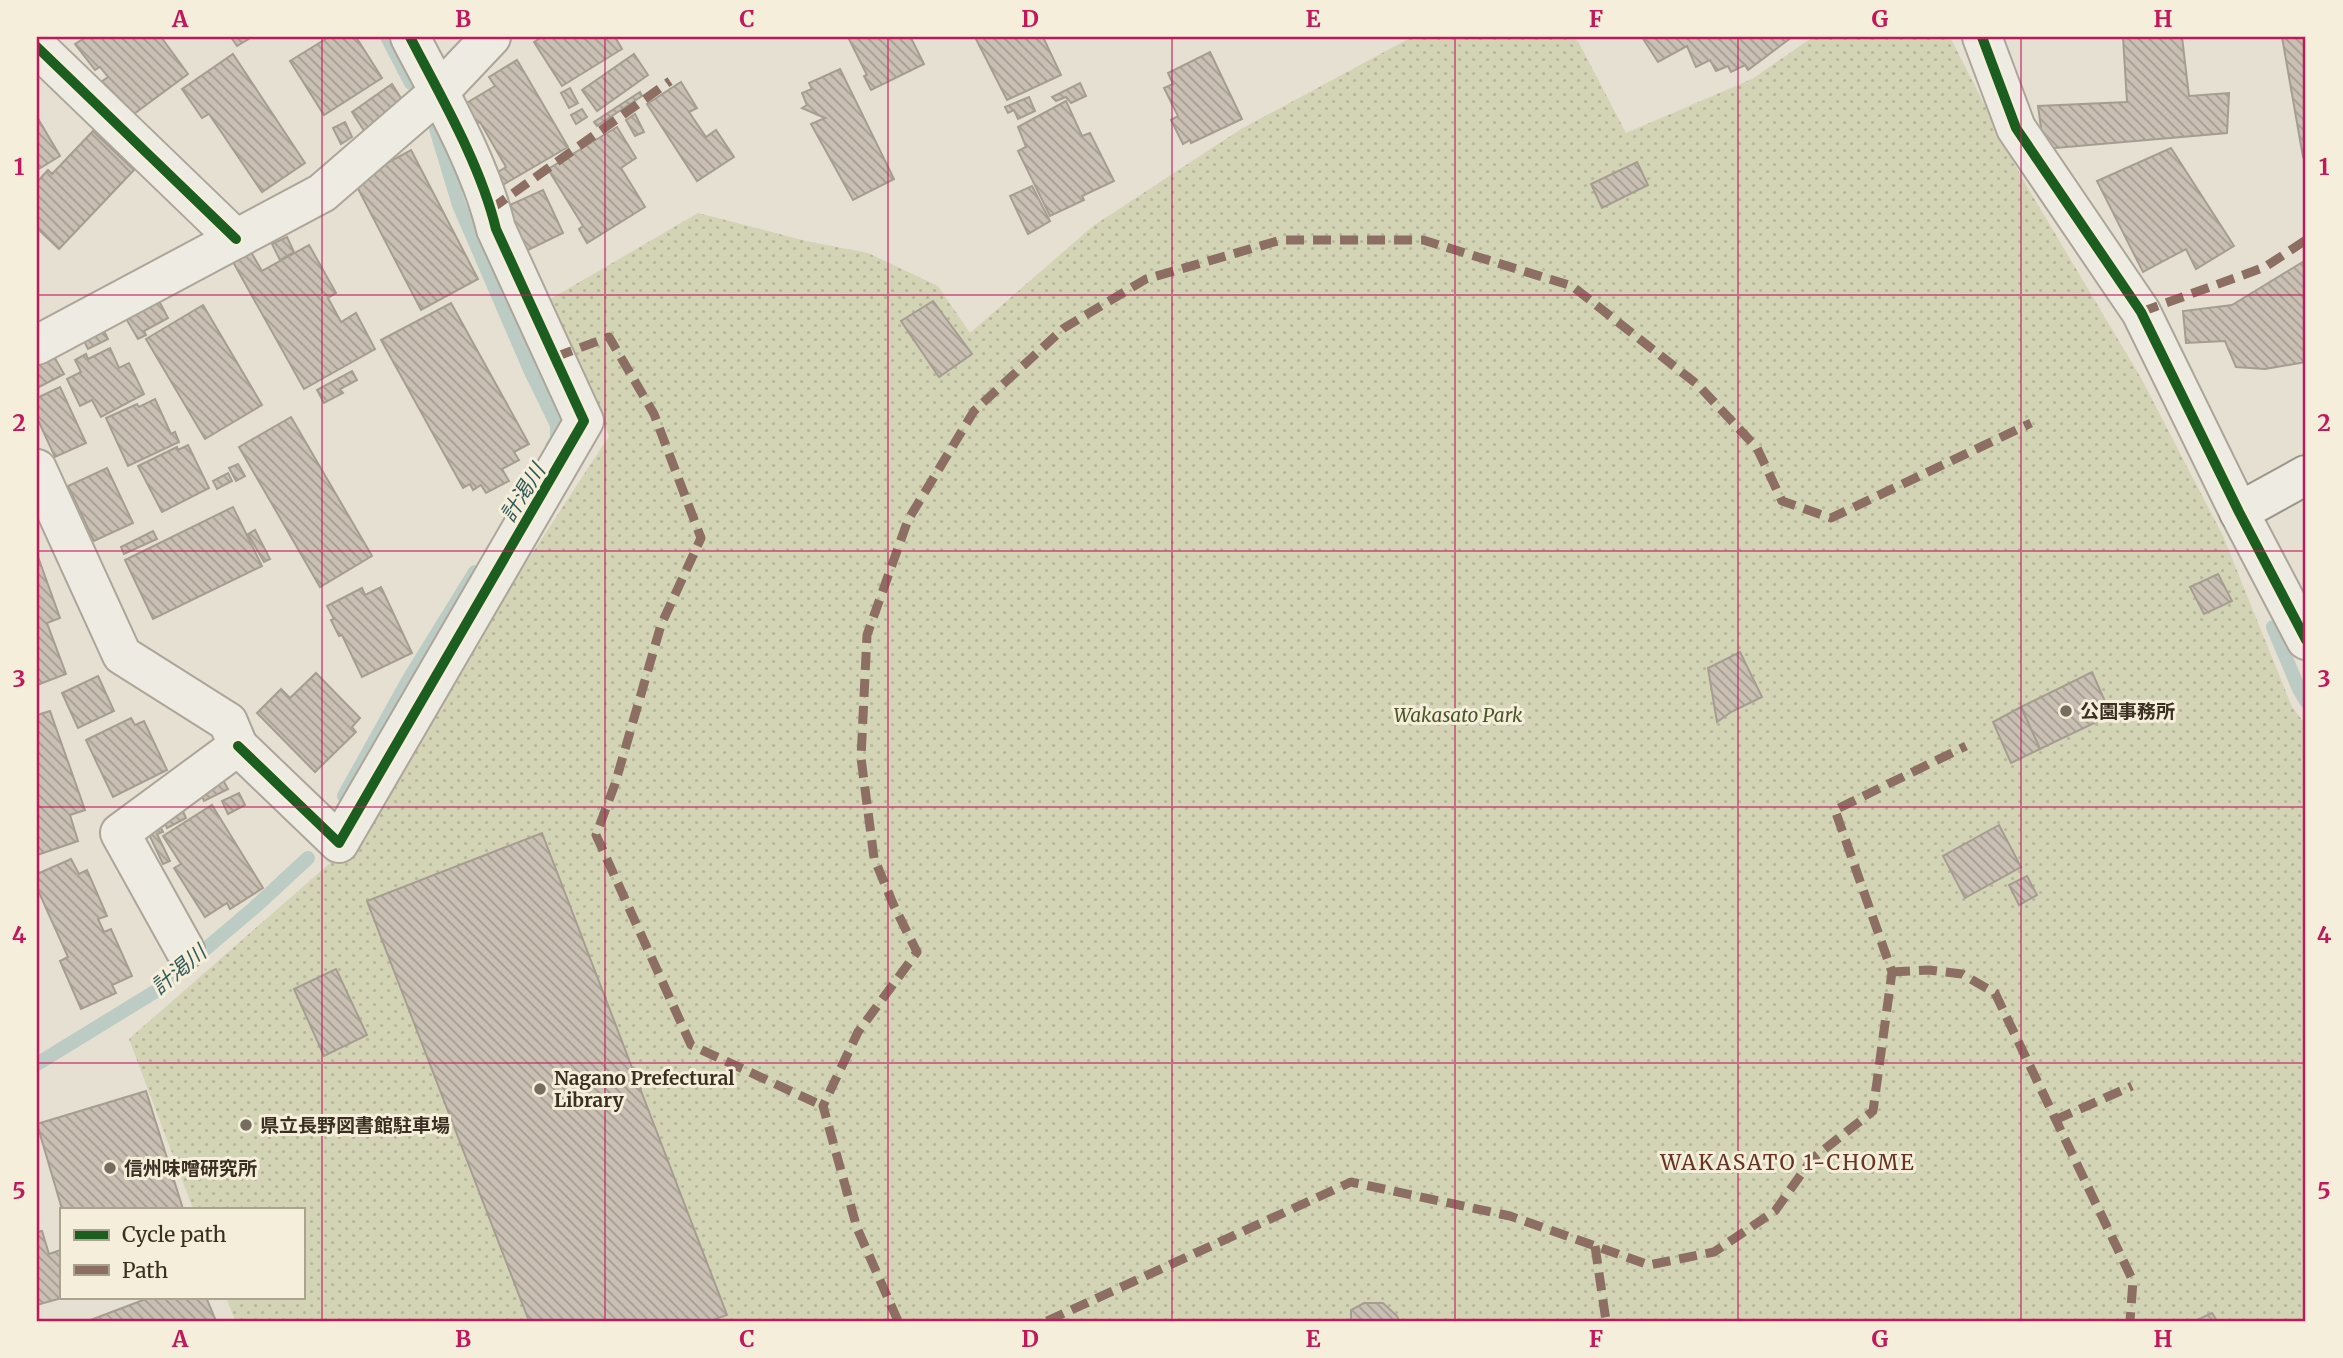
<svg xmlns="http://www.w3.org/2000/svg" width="2343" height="1358" font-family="Merriweather,'Noto Sans JP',serif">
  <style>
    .grass { fill: url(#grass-dots) }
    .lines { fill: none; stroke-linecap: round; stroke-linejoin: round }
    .stream { stroke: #bccbc3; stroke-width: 14 }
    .building { fill: url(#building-back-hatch); stroke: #a69d91; stroke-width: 2 }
    .street-casing { stroke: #aba59a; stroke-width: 42 }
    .secondary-casing { stroke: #9b958a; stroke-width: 42 }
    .street { stroke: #eeebe3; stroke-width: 38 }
    .secondary { stroke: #eeebe3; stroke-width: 38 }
    .quiet { stroke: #8d6e63; stroke-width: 9; stroke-dasharray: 18 9; stroke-linecap: butt }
    .cycleway-casing { stroke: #f5eeda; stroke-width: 15 }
    .cycleway { stroke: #1b5e20; stroke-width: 10 }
    .grid { fill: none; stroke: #c2185b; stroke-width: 2; stroke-opacity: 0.55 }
    .poi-dot { fill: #766d60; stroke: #f5eeda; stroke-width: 2.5 }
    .labels { text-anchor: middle; stroke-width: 6; stroke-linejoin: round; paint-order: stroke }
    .poi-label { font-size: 19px; font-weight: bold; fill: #3b2f22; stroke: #f5eeda; text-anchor: start }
    .park-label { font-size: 19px; font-style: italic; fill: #495629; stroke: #f5eeda }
    .water-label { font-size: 21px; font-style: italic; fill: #325a59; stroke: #f5eeda }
    .neighbourhood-label { font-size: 21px; letter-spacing: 2px; fill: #653423; stroke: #f5eeda }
    .neatline { fill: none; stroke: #c2185b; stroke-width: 2.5 }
    .grid-label { font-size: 23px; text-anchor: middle; font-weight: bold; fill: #c2185b }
  </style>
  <defs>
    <pattern id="grass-dots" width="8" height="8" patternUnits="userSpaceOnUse" patternTransform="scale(1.75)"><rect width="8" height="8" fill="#d3d4b5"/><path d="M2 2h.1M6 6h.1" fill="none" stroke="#b6b69b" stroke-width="1.8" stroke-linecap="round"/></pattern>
    <pattern id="building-back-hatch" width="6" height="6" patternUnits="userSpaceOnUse" patternTransform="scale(1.75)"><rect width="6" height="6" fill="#c9c0b3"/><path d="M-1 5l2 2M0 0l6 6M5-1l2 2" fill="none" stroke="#a49c91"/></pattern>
  </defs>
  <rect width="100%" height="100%" fill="#e5e0d2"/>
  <path class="grass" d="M1412 37H1571L1578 41 1626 133 1752 79 1813 37H1950L2022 178 2141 378 2223 536 2292 707 2306 725V1321H235L226 1297H303V1209H193L129 1039 330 863 609 436 547 301 698 213 806 241 868 253 938 286 970 333 1093 226 1241 129Z"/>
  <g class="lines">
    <g class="stream">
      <path d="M387 37 411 83"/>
      <path d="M436 129 459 205 531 372 557 425V439L552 447"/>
      <path d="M2273 627 2299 689 2306 701"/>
      <path d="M344 796 409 679 475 572"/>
      <path d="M37 1064 156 991 255 907 308 858"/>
    </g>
  </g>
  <g class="building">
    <path d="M86 37H161L188 74 127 119 101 82 108 77 100 67 95 70 75 44Z"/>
    <path d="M231 37H252L237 46Z"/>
    <path d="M329 37H356L382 78 324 115 290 61Z"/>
    <path d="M542 37H615L622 49 562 86 534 42Z"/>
    <path d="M848 37H913L911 38 924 64 871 90 864 76 867 75Z"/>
    <path d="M975 37H1043L1061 75 1007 100Z"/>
    <path d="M1642 37H1792L1748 70 1745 65 1731 72 1728 66 1716 71 1710 60 1696 67 1687 46 1658 62Z"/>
    <path d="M2123 37H2182L2189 96 2229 93 2227 133 2044 149 2038 106 2127 102Z"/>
    <path d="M2282 37H2306V157H2303Z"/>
    <path d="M1210 52 1242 119 1191 143 1190 140 1183 144 1171 120 1178 116 1164 88 1173 84 1168 73Z"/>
    <path d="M233 54 305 163 262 192 209 114 202 118 182 89Z"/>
    <path d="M634 54 648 75 597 111 582 90Z"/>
    <path d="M517 60 568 147 494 190 488 178 506 167 480 122 470 127 458 108 495 86 489 77Z"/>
    <path d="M840 69 894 179 853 200 811 124 825 118 802 108 807 105 802 93 812 89 809 83Z"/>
    <path d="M681 82 697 108 689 112 706 137 716 130 734 157 697 181 647 104Z"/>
    <path d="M1080 83 1086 96 1071 103 1066 97 1056 101 1052 97Z"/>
    <path d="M392 84 408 109 368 137 352 112Z"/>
    <path d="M570 88 578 103 569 108 561 93Z"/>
    <path d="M640 92 642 96 597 126 594 122Z"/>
    <path d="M1029 97 1035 111 1018 119 1014 110 1008 113 1005 107Z"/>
    <path d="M1066 101 1082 136 1090 133 1114 181 1082 196 1084 200 1050 216 1018 151 1026 147 1018 127Z"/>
    <path d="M582 109 587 117 576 124 571 115Z"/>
    <path d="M635 114 644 132 635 136 626 120Z"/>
    <path d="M37 117 60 156 37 170Z"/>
    <path d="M345 122 352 137 341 144 333 128Z"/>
    <path d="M617 127 636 158 621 168 645 207 587 243 579 229 583 226 548 169Z"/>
    <path d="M93 131 134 170 59 249 37 228V182L48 170 52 174Z"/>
    <path d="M2171 148 2234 246 2196 269 2186 249 2143 272 2097 181Z"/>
    <path d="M411 150 478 279 421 310 354 181Z"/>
    <path d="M1637 162 1648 185 1602 208 1591 184Z"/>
    <path d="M1032 186 1050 221 1028 234 1010 196Z"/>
    <path d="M543 190 563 233 522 253 501 209Z"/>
    <path d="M287 237 294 252 280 260 272 244Z"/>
    <path d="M309 245 336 293 328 298 341 322 356 313 375 349 304 389 233 262 251 252 262 271Z"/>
    <path d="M2306 260V362L2265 369 2236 367 2225 341 2186 343 2183 311 2232 305Z"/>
    <path d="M158 299 168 318 144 331 146 335 138 339 125 317Z"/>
    <path d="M933 301 972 354 939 377 901 321Z"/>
    <path d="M451 303 529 444 514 452 519 460 502 469 509 481 486 493 481 485 473 490 470 484 463 488 381 340Z"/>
    <path d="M203 305 262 405 205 439 146 339Z"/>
    <path d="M103 329 108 339 88 349 83 339Z"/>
    <path d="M110 348 119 368 129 363 144 394 101 417 92 400 80 406 67 379 81 372 75 360 86 354 88 359Z"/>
    <path d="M52 353 64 374 37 388V361Z"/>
    <path d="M352 371 357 380 340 389 343 393 324 403 317 390Z"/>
    <path d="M60 387 86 443 55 457 37 418V398Z"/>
    <path d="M155 399 171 434 175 432 179 442 128 466 106 418 137 404 139 407Z"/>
    <path d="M291 417 372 556 320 587 239 447Z"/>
    <path d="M188 445 209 488 162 512 138 466 177 447 178 450Z"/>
    <path d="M238 464 245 476 236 481 229 468Z"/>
    <path d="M107 468 133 523 94 541 68 486Z"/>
    <path d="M228 473 232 481 217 489 213 481Z"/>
    <path d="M233 507 262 566 153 619 125 560Z"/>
    <path d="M255 530 270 559 264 562 248 534Z"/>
    <path d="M153 531 157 539 124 554 121 547Z"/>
    <path d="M37 554 60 618 47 623 66 674 37 685Z"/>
    <path d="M2218 574 2232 601 2204 614 2190 587Z"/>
    <path d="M381 587 412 653 362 677 342 635 339 636 331 620 334 619 327 606 362 588 365 595Z"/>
    <path d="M1740 652 1762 697 1731 712 1717 722 1708 668Z"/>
    <path d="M2092 672 2111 715 2040 749 2021 707Z"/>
    <path d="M316 673 360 718 352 727 356 732 315 772 257 713 281 689 290 698Z"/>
    <path d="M98 676 114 711 78 728 62 693Z"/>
    <path d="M2021 707 2040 749 2011 763 1993 722Z"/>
    <path d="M50 711 85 810 70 815 78 841 37 855V715Z"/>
    <path d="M131 718 135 725 144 721 167 770 113 797 86 740Z"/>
    <path d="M223 780 228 789 204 801 200 792Z"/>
    <path d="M239 793 245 805 228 814 222 801Z"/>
    <path d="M212 805 263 888 230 909 227 903 205 917 174 868 181 864 163 836Z"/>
    <path d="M182 809 186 818 167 828 163 819Z"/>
    <path d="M158 822 163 832 157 834 170 861 163 864 146 828Z"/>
    <path d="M1999 825 2021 867 1965 898 1943 856Z"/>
    <path d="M542 833 727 1315 710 1321H529L367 901Z"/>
    <path d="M71 859 79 874 87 870 107 916 98 919 104 932 111 929 132 976 112 985 116 993 81 1009 60 961 68 957 37 888V874Z"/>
    <path d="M2027 876 2037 895 2019 905 2009 885Z"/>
    <path d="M336 969 367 1035 324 1056 294 989Z"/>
    <path d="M146 1091 183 1209H62L37 1124Z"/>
    <path d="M42 1231 49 1254 61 1250V1297H65L37 1305V1232Z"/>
    <path d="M151 1297H206L216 1321H88Z"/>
    <path d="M1364 1303H1383L1397 1316 1399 1321H1351V1310Z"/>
    <path d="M2212 1313 2217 1321H2195Z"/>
  </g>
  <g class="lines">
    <defs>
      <g id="street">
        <path d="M1982 37 2016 128 2141 312 2239 512 2306 640"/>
        <path d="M37 47 236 239"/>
        <path d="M37 345 322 193 439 92 491 37"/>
        <path d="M37 469 122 655 228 722 238 746 120 833 185 950"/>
        <path d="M238 746 339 843 584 421 496 229C480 163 441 97 410 37"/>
      </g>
      <path id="secondary" d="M2239 512 2306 475"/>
    </defs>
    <use href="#street" class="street-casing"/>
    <use href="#secondary" class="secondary-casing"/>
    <use href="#street" class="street"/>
    <use href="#secondary" class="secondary"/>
    <g class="quiet">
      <path d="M491 209 670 81"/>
      <path d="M2141 312 2265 267 2306 240"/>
      <path d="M555 357 609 337 654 414 701 538 661 625 615 784 596 835 691 1045 823 1106"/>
      <path d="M1892 972 1929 970 1962 974 1995 993 2133 1281 2130 1321"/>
      <path d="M2055 1120 2132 1086"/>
      <path d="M1595 1246 1606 1321"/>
      <path d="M898 1321 857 1228 823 1106 858 1032 917 952 894 906 874 858 861 758 867 635 908 520 974 411 1064 328 1146 279 1281 240H1423L1572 286 1698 385 1757 448 1782 501 1831 518 2031 423"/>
      <path d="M1047 1321 1351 1182 1510 1216 1649 1265 1714 1252 1775 1211 1812 1159 1873 1111 1892 972 1835 810 1966 746"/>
    </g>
    <defs>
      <g id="cycleway">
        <path d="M1982 37 2016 128 2141 312 2239 512 2306 640"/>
        <path d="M37 47 236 239"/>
        <path d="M238 746 339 843 584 421 496 229C480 163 441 97 410 37"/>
      </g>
    </defs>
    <use href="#cycleway" class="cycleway-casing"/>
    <use href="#cycleway" class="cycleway"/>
  </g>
  <path class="grid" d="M322 37V1321M605 37V1321M888 37V1321M1172 37V1321M1455 37V1321M1738 37V1321M2021 37V1321M37 295H2306M37 551H2306M37 807H2306M37 1063H2306"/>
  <g class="poi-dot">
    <circle cx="2066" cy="711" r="7"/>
    <circle cx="540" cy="1089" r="7"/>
    <circle cx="246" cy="1125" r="7"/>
    <circle cx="110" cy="1168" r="7"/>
  </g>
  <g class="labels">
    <g class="poi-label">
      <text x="2080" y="718">公園事務所</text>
      <text x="554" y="1085">Nagano Prefectural<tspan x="554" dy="22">Library</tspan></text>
      <text x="260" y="1132">県立長野図書館駐車場</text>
      <text x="124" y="1175">信州味噌研究所</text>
    </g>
    <g class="park-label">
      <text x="1458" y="722">Wakasato Park</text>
    </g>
    <g class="water-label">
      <text transform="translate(523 493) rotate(-58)" y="7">計渇川</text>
      <text transform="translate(179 970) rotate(-40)" y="7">計渇川</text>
    </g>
    <g class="neighbourhood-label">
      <text x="1788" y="1170">WAKASATO 1-CHOME</text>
    </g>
  </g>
  <rect width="2343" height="1358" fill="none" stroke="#f5eeda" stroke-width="77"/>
  <rect x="60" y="1208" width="245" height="91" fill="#f5eeda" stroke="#aba290" stroke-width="2"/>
  <rect x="74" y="1230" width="35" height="10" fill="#1b5e20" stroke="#aba290" stroke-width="2"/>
  <text x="122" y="1242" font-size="21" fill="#3b2f22">Cycle path</text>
  <rect x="74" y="1265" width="35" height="10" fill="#8d6e63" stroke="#aba290" stroke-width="2"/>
  <text x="122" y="1278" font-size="21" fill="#3b2f22">Path</text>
  <rect x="38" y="38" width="2266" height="1282" class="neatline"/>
  <g class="grid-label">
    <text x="180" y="27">A</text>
    <text x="463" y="27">B</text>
    <text x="747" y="27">C</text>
    <text x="1030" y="27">D</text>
    <text x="1313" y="27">E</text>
    <text x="1596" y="27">F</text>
    <text x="1880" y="27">G</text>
    <text x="2163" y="27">H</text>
    <text x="19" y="175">1</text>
    <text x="2324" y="175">1</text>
    <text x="19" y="431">2</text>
    <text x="2324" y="431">2</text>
    <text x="19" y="687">3</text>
    <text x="2324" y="687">3</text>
    <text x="19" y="943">4</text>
    <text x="2324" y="943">4</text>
    <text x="19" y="1199">5</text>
    <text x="2324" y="1199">5</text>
    <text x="180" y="1347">A</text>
    <text x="463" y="1347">B</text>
    <text x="747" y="1347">C</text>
    <text x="1030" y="1347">D</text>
    <text x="1313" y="1347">E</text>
    <text x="1596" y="1347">F</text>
    <text x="1880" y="1347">G</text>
    <text x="2163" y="1347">H</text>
  </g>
</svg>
